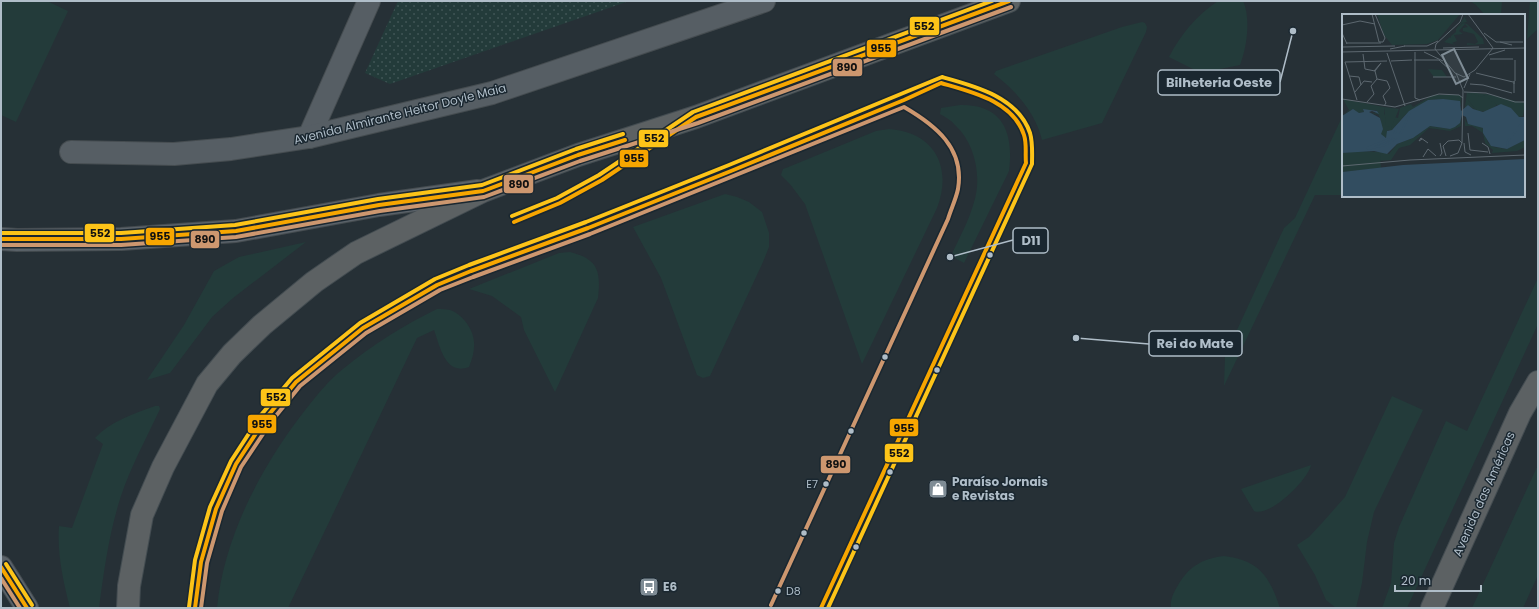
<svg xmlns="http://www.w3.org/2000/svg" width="1539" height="609" font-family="Poppins,sans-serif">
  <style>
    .grass { fill: #233b3a }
    .park { fill: url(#park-dots) }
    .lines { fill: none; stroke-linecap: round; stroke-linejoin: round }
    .street-casing { stroke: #454c50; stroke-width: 24 }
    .secondary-casing { stroke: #454c50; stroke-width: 24 }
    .highway-casing { stroke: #434c51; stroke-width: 24 }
    .street { stroke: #565e64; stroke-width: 22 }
    .secondary { stroke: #5a6269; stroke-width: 22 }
    .highway { stroke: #5c6163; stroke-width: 22 }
    .bus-1-casing { stroke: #1a2730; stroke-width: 7 }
    .bus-2-casing { stroke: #1a2730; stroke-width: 7 }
    .bus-3-casing { stroke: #1a2730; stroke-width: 7 }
    .bus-1 { stroke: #f7a600; stroke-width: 4 }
    .bus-2 { stroke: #cd976f; stroke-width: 4 }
    .bus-3 { stroke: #fdc418; stroke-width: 4 }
    .bus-dot { fill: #afbdc8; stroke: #1a2730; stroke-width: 1.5 }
    .labels { text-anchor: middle; stroke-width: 3; stroke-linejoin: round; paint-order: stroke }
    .bus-label { font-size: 11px; fill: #afbdc8; stroke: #1a2730; text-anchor: end }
    .street-label { font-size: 12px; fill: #afbdc8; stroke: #1a2730 }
    .poi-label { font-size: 12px; font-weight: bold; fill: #afbdc8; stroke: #1a2730; text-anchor: start }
    .inset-river { fill: none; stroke: #324d60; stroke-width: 2 }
    .inset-road { fill: none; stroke: #5d6870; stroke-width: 1 }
    .view { fill: #7f8c95; fill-opacity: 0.15; stroke: #7f8c95; stroke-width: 2 }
    .inset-edge { fill: none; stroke: #afbdc8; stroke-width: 2 }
    .leader { fill: none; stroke: #afbdc8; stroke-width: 1.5 }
    .callout-dot { fill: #afbdc8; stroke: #1a2730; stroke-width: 1.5 }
    .callout { fill: #1a2730; stroke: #afbdc8; stroke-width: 1.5 }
    .callout-label { font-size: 13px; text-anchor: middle; font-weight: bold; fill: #afbdc8 }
    .line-badge { stroke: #1a2730; stroke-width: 1.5 }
    .pale-badge-label { font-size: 11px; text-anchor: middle; font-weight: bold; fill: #111 }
  </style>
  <defs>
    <pattern id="park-dots" width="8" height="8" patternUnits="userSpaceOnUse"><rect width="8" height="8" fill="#233b3a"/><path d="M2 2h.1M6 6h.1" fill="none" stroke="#405555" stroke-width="1.8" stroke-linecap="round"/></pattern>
  </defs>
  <rect width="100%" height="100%" fill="#263036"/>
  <g class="grass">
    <path d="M1 1H47L68 11 16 122 1 115Z"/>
    <path d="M1218 1H1243C1251 18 1247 48 1240 65L1220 69 1215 80 1169 57C1181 34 1196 16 1218 1Z"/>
    <path d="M1470 1H1502L1501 15H1485L1476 5Z"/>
    <path d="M1530 1H1538V29L1527 39Z"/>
    <path d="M1142 22 1145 23 1147 27 1146 32 1102 123 1042 140C1036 113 1015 90 994 74L996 71 1122 27Z"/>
    <path d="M960 105C1003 104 1014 133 1009 171L964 263 951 256C959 238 969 221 974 202 982 177 975 143 955 125 951 120 945 117 940 114L941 108Z"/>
    <path d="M1343 115V195H1315L1224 386 1225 356 1284 228 1295 218Z"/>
    <path d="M889 129C934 132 953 167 937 208L862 364 805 204 790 184 781 175 783 169 786 168 876 131Z"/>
    <path d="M725 194 737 197 749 202 762 212 769 233V247L763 262 710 376 703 378 697 375 661 278 633 227Z"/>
    <path d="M306 242 233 298 212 317 170 373 147 380 184 325 214 271 239 257Z"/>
    <path d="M570 252C598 259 601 271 598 298L555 392 524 330 521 317 492 296 469 289 559 253Z"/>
    <path d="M1538 278V324L1407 608H1382L1391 583 1394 543 1399 527 1446 421 1467 431Z"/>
    <path d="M437 309C441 309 446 309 450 310 456 312 461 316 465 321 477 336 476 350 469 367 445 376 440 346 434 330L417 338 288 608H217C224 536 262 465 306 409 317 395 329 380 343 369 372 345 404 325 437 309Z"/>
    <path d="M1392 396 1423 410 1374 512 1367 542 1362 583 1356 608H1336L1326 600 1315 575 1297 545 1309 537 1322 523 1345 497Z"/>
    <path d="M155 406H159L160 409C147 437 131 466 121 496 109 533 104 570 99 608H70C63 580 57 554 59 526L72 528 103 444 95 438C111 421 133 414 155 406Z"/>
    <path d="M1311 465C1308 480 1269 518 1254 511L1241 489Z"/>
    <path d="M1538 465V575L1523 608H1472Z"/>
    <path d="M1224 556C1259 560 1270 577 1280 608H1171C1170 601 1173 593 1177 587 1188 567 1201 559 1224 556Z"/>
  </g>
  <path class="park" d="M398 1H629L390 84 365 73Z"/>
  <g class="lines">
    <defs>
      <g id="street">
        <path d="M309 137 369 1"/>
        <path d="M71 152 174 154 231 149 309 137 492 93 764 1"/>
      </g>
      <g id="secondary">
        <path d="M1 239 17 240 121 239 236 231 379 205 478 191"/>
        <path d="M1 567 27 608"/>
      </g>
      <g id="highway">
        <path d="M128 608 129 586 142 515 163 467 207 384 232 354 262 325 314 282 356 253 483 191 578 155 696 117 1009 1"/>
        <path d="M1432 608 1520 413 1538 382"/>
      </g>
    </defs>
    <use href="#street" class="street-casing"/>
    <use href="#secondary" class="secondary-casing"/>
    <use href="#highway" class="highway-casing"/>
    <use href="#street" class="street"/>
    <use href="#secondary" class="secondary"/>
    <use href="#highway" class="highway"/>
    <defs>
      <g id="bus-1">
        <path d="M514 222 560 203 602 180 696 117 1009 1"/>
        <path d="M1 239H121L236 231 379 205 483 191 578 155 625 140"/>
        <path d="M1 567 27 608"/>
        <path d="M195 608 201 562 216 509 236 464 266 418 296 382 363 328 437 285 471 271 588 228 731 171 904 100 941 83C972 92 1013 101 1024 135 1027 144 1025 154 1026 163L821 608"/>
      </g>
      <g id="bus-2">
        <path d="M1 245H121L236 237 380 211 484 197 580 161 698 123 1011 7"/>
        <path d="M1 578 20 608"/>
        <path d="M201 608 207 563 222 511 241 467 271 422 300 386 366 333 440 290 473 277 590 234 904 107C935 125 965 148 958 189 956 199 951 209 948 219L771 605"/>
      </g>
      <g id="bus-3">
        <path d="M512 216 557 198 599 175 693 112 992 1"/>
        <path d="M1 233H121L235 225 378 199 482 185 576 149 623 134"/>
        <path d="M6 564 32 605"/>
        <path d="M189 607 195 560 210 507 231 461 261 415 292 378 360 323 435 279 469 265 586 222 729 165 942 77C975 86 1018 97 1030 133 1033 143 1032 155 1032 164L828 608"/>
      </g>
    </defs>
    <use href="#bus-1" class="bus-1-casing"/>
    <use href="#bus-2" class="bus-2-casing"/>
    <use href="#bus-3" class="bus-3-casing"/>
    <use href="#bus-1" class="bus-1"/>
    <use href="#bus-2" class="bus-2"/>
    <use href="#bus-3" class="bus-3"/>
  </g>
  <defs>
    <symbol id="shop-square" viewBox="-11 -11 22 22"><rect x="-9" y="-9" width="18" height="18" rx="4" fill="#7f8c95" stroke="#1a2730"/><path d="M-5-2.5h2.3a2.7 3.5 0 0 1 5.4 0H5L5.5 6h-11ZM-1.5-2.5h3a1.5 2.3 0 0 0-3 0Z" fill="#fff"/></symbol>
    <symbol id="bus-square" viewBox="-11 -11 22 22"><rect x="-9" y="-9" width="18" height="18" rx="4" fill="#7f8c95" stroke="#1a2730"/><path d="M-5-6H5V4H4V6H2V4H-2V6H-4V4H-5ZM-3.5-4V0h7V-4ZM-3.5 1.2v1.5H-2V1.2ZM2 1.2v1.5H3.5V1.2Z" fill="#fff"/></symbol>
  </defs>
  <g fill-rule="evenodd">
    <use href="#shop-square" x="927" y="478" width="22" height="22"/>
    <use href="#bus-square" x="638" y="576" width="22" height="22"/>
  </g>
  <g class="bus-dot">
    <circle cx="990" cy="255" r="3.5"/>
    <circle cx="885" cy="357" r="3.5"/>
    <circle cx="937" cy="370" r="3.5"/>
    <circle cx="851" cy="431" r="3.5"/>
    <circle cx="890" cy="472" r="3.5"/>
    <circle cx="826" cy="484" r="3.5"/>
    <circle cx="804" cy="533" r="3.5"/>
    <circle cx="856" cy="547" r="3.5"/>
    <circle cx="778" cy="591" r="3.5"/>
  </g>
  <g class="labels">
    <g class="bus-label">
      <text x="818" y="488">E7</text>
      <text x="786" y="595" text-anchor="start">D8</text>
    </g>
    <g class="street-label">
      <text transform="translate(400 114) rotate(-14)" y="4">Avenida Almirante Heitor Doyle Maia</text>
      <text transform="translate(1484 494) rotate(-66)" y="4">Avenida das Américas</text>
    </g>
    <g class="poi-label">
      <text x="952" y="486">Paraíso Jornais<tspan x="952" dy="14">e Revistas</tspan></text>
      <text x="663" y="591">E6</text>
    </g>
  </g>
  <g transform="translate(1342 14)">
    <rect width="183" height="183" fill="#263036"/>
    <path d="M125 0 123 4 125 8 120 9 115 14 121 9 125 10 141 25 142 30 125 31V29L133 30 136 28 132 20 121 17V14L126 13 123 10 117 17 121 20 112 21 115 27 110 29 114 31 102 28 108 23 109 24V22L114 18V15ZM126 79 146 82 155 91 145 98 135 97 126 86Z" fill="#233b3a"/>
    <path d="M125 78 144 80 183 89 181 102 177 103 162 91H155L142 81 140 83 126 79V86L135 97 126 91 123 94ZM91 81H118L119 83V97V91L111 88 101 85 86 86 64 100 50 116H46L45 124 39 122V106L36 100 27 99H36L34 96H21L22 98 17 99 9 96 0 102 7 96 1 85 42 93V100L56 104 58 94 69 90 71 93ZM123 102 124 108 141 114 146 129 152 133 165 135 183 126V133L175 137 150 139 151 136 143 129 141 119 130 112H123ZM119 104V112L108 117 87 114 68 131 57 134 49 146 37 147 36 137 47 140 55 130 71 124 88 112 108 115 115 112Z" fill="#233b3a"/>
    <path d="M35 0H118L96 26 85 30 50 31 42 21ZM86 55 100 56 105 63H92ZM42 93 57 95 49 114 44 111ZM17 137 38 138 39 154 0 158V139Z" fill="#233b3a"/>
    <path d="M101 85 118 87 119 97 126 91 131 95 141 98 159 90 169 94 177 103H183V126L165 135 149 132 141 119V114L126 110 124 103 120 101 118 109 113 113 108 115 88 112 71 124 55 130 45 140 32 137 0 139V102L11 95 17 99 22 98 21 95 35 97 37 100 30 97 27 98 38 104 41 115 39 120 44 124 45 117 50 116 67 97 86 86ZM183 145V183H0V158L61 151Z" fill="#324d60"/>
    <path class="inset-river" d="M25 134 48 125 53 119 55 112M165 134 166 127 179 110 180 104M25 135 43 131 53 125 59 119 68 99"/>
    <path class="inset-road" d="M30 0 37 28H41L43 24M33 0 43 24M121 0 118 8 94 30 93 35 113 59 122 63 133 56 151 34 126 0M0 11 18 7 33 10M0 19 5 30M142 19 154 28H181M158 28 170 31M4 29H39M62 32H85L96 27M0 33 53 32M101 34 137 33M48 35 63 32M0 38 183 34M73 38V84L78 86M82 38 101 47M45 39 63 92M21 40 23 55 33 57 39 49 32 57M147 41 163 36M148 45H171M72 46H97L107 55M49 47 70 46M134 59 171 68M7 62 17 63 19 71M91 63H114M35 65 45 67 48 74 41 82 44 89 42 92M173 67V46M128 70 141 71 170 79M122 74 128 60M13 78 22 67 30 68M122 78 144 79 173 88H183M172 79V67V70M0 85 53 93 97 80 117 81 121 84M15 86 3 48 45 47M25 88 32 80 29 72 35 65 33 57M126 119 128 136 146 138M80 125 77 127 79 124 86 129M98 129 100 139 98 142M122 129 123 138 129 141M140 129 146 133 148 140M104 142 101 132 106 127 117 126 120 129M108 142 116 139 120 129 121 76 114 59M81 143 86 135 94 142M0 152 68 146 183 141"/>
    <path class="view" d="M112 35 126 64 114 70 100 41Z"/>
    <rect width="183" height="183" class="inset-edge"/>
  </g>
  <path class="leader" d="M1293 31L1280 82M950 257L1013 240M1076 338L1149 344"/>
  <g class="callout-dot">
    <circle cx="1293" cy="31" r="4"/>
    <circle cx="950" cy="257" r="4"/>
    <circle cx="1076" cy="338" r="4"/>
  </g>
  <g class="callout">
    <rect x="1158" y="70" width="122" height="25" rx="4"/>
    <rect x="1013" y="228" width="35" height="25" rx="4"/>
    <rect x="1149" y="331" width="93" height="25" rx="4"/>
  </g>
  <g class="callout-label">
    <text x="1219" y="87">Bilheteria Oeste</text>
    <text x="1031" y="245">D11</text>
    <text x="1195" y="348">Rei do Mate</text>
  </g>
  <g class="line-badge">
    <rect x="909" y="16" width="31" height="20" rx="4" fill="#fdc418"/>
    <rect x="866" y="39" width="31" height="19" rx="4" fill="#f7a600"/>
    <rect x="832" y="58" width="31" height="19" rx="4" fill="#cd976f"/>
    <rect x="638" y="129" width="31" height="19" rx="4" fill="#fdc418"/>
    <rect x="619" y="149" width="30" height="19" rx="4" fill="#f7a600"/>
    <rect x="503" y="174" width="31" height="20" rx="4" fill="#cd976f"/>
    <rect x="84" y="223" width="31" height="20" rx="4" fill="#fdc418"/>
    <rect x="145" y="227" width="30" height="19" rx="4" fill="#f7a600"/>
    <rect x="190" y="230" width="30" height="19" rx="4" fill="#cd976f"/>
    <rect x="260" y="388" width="31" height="19" rx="4" fill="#fdc418"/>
    <rect x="247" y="414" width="30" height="20" rx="4" fill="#f7a600"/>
    <rect x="889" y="418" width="30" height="19" rx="4" fill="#f7a600"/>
    <rect x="884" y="443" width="30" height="20" rx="4" fill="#fdc418"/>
    <rect x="820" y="455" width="31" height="19" rx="4" fill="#cd976f"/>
  </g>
  <g class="pale-badge-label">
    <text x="924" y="30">552</text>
    <text x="881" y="52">955</text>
    <text x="847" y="71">890</text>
    <text x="654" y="142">552</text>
    <text x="634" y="162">955</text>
    <text x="519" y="188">890</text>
    <text x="100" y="237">552</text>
    <text x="160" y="240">955</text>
    <text x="205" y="243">890</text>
    <text x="276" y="401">552</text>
    <text x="262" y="428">955</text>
    <text x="904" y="432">955</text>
    <text x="899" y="457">552</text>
    <text x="836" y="468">890</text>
  </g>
  <rect width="1539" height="609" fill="none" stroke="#afbdc8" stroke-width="4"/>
  <path d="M1395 585v6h86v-6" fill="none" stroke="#afbdc8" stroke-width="2"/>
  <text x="1401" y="585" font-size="12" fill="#afbdc8" stroke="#1a2730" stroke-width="3" paint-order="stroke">20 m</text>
</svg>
